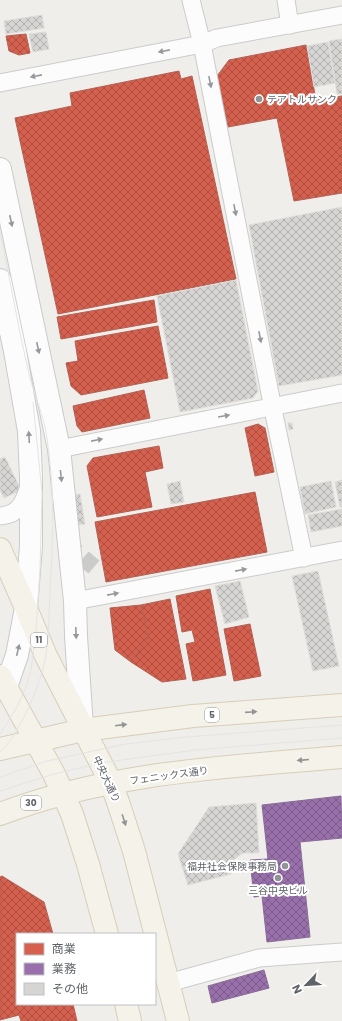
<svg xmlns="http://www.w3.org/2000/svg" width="342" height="1021" font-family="Poppins,'Noto Sans JP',sans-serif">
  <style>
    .shops { fill: url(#shops-cross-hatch); stroke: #b26155 }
    .offices { fill: url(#offices-cross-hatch); stroke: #886c97 }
    .building { fill: url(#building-cross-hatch); stroke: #deddd9 }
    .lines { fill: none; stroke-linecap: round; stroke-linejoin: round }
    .street-tunnel { stroke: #cbcbca; stroke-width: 17; stroke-dasharray: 17 8; stroke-linecap: butt }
    .street-casing { stroke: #cbcccc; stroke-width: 19 }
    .secondary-casing { stroke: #cacacb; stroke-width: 24 }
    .primary-casing { stroke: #d7ceb8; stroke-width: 24 }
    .street { stroke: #fdfcfc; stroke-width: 17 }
    .secondary { stroke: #fdfcfc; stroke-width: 22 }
    .primary { stroke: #f4f2e9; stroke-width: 22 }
    .tram { stroke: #e4e4e4; stroke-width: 1 }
    .oneway { fill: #96999c }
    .oneway2 { fill: #939595 }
    .poi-dot { fill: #919496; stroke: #fff; stroke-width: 1.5 }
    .labels { text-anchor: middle; stroke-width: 4; stroke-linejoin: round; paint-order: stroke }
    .shield { fill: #fff; stroke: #8f9295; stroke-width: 1 }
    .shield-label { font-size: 9px; font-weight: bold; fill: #5f6368 }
    .poi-label { font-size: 10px; fill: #5f6368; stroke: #fff; text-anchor: start }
    .street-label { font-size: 10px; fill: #5f6368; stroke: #fff }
  </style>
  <defs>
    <pattern id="shops-cross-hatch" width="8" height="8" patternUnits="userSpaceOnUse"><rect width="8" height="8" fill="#d6604d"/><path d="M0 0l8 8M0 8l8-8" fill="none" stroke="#a85042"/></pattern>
    <pattern id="offices-cross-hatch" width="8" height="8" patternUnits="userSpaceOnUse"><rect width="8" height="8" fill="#9970ab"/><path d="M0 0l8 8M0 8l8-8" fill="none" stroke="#7a5c88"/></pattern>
    <pattern id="building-cross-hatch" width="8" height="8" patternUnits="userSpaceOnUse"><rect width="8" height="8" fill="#d6d5d3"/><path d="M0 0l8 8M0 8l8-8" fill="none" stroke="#b1b0af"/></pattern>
  </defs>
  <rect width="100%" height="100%" fill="#efeeea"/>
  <g class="shops">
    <path d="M26 34 30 53 19 55 9 51 6 36Z"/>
    <path d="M306 45 316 100 342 96V193L294 201 277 118 228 127 217 76 229 60Z"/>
    <path d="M179 71 181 79 192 76 236 279 58 314 15 118 72 106 70 93Z"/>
    <path d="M154 300 157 322 61 339 57 317Z"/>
    <path d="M158 326 168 378 81 395 71 386 66 363 78 361 75 341Z"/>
    <path d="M144 390 150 418 82 432 77 426 73 406Z"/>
    <path d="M258 424 265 428 274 472 255 476 245 428Z"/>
    <path d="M159 446 163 468 145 472 152 507 97 517 87 466 93 458Z"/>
    <path d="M255 492 267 552 106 582 95 522Z"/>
    <path d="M210 589 226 675 193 681 186 644 195 642 192 630 182 632 176 596Z"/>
    <path d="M170 599 186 679 162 682 131 662 148 638 141 605Z"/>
    <path d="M141 605 148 638 131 662 115 650 110 608Z"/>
    <path d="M250 624 261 676 234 681 224 629Z"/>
    <path d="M2 876 44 902 53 934H17V1004H73L77 1021H21L19 1015 0 1020V877Z"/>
  </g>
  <g class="offices">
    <path d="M341 796 342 838 300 842 310 937 267 942 262 896 254 897 250 860 268 859 262 805Z"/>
    <path d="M264 970 269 988 212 1003 208 986Z"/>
  </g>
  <g class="building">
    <path d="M42 15 44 28 6 34 4 21Z"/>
    <path d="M46 32 49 49 33 52 29 34Z"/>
    <path d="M342 39V94H337L329 41Z"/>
    <path d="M328 42 335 83 314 87 307 46Z"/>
    <path d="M342 207V375L279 386 249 225Z"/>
    <path d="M236 280 258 391 253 398 180 412 157 296Z"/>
    <path d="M288 423H292L293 429 289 430Z"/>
    <path d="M5 457 21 490 4 498 0 490V459Z"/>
    <path d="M342 480V507H340L335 482Z"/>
    <path d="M180 481 184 502 171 504 167 484Z"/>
    <path d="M331 481 336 507 305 514 300 487Z"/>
    <path d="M80 494 85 524 76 525 71 495Z"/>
    <path d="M342 509V526L311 532 308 515Z"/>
    <path d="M318 571 339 666 313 671 292 576Z"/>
    <path d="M240 581 249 617 225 624 215 586Z"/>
    <path d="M256 803 259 853H243L229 863 231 874 188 885 178 854 209 807Z"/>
  </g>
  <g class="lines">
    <path class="street-tunnel" d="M64 542 94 567"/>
    <defs>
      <g id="street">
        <path d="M191 0 202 44 274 414 304 558"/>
        <path d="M286 0 290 25"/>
        <path d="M0 83 202 44 217 38 342 15"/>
        <path d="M59 449 342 393"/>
        <path d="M0 516C19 515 24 502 29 486"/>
        <path d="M75 601 342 550"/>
        <path d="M168 983 259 958 342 952"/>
      </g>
      <g id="secondary">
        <path d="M0 169 59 449 75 601 76 636 82 728"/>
        <path d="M0 280 15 351 29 431 31 478V546L26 608 17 655 6 687"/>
      </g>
      <g id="primary">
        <path d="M0 549 26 608 46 656 111 783 118 802 134 851 178 1021"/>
        <path d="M0 676 54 774 72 814 88 864 107 934"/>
        <path d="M0 749 83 730 193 716 342 705"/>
        <path d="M0 814C109 772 227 767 342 757"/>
        <path d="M126 1004 130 1021"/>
      </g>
    </defs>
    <use href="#street" class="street-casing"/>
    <use href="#secondary" class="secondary-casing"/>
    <use href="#primary" class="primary-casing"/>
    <use href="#street" class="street"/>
    <use href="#secondary" class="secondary"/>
    <use href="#primary" class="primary"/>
    <g class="tram">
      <path d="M0 232C10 279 18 327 29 374 34 395 44 416 47 438 55 491 53 539 50 592 49 613 49 635 46 655 42 682 20 734 0 752"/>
      <path d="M0 734 17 707 26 687 31 670 36 632 40 568 42 493 33 402"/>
      <path d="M0 777 47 761 126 744 186 737 342 725"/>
      <path d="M0 791 54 774 100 763 195 750 342 738"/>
    </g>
  </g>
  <defs><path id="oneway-solid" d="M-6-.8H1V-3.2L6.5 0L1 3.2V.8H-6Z"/></defs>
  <g class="oneway">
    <use href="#oneway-solid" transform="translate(164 51) rotate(169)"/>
    <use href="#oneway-solid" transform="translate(36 76) rotate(169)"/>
    <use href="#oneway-solid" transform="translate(210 82) rotate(79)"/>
    <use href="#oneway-solid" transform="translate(235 210) rotate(79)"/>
    <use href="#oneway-solid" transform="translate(11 221) rotate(78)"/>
    <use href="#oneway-solid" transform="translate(260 337) rotate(79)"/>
    <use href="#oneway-solid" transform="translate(38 348) rotate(78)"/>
    <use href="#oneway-solid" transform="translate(224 416) rotate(-10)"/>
    <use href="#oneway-solid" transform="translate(29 437) rotate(-93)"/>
    <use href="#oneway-solid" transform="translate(97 440) rotate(-11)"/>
    <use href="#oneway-solid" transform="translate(61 476) rotate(84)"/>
    <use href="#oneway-solid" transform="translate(241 570) rotate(-11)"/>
    <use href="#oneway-solid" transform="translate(113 594) rotate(-11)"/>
    <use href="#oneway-solid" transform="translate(76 633) rotate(88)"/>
    <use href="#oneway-solid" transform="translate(18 650) rotate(-77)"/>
  </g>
  <g class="oneway2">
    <use href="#oneway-solid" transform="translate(251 712) rotate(-4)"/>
    <use href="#oneway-solid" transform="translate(121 725) rotate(-7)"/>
    <use href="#oneway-solid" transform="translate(303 760) rotate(175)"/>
    <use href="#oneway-solid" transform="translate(124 820) rotate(72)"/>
  </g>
  <g class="poi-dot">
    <circle cx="259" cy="99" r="4"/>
    <circle cx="285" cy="866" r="4"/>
    <circle cx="278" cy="878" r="4"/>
  </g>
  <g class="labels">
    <g class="shield">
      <rect x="31" y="633" width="16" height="14" rx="3"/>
      <rect x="205" y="708" width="14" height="14" rx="3"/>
      <rect x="21" y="796" width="20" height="14" rx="3"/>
    </g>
    <g class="shield-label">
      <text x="39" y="643">11</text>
      <text x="212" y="718">5</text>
      <text x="31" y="806">30</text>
    </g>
    <g class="poi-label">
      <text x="267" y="103">テアトルサンク</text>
      <text x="277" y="870" text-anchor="end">福井社会保険事務局</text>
      <text x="278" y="894" text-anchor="middle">三谷中央ビル</text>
    </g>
    <g class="street-label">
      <text transform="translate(169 775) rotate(-8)" y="4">フェニックス通り</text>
      <text transform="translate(107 779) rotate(65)" y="4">中央大通り</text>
    </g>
  </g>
  <rect x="16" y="933" width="140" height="72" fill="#ffffff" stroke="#bfc1c3"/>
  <rect x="24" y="943" width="20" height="12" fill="#d6604d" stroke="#bfc1c3"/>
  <text x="52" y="953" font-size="12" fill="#5f6368">商業</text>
  <rect x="24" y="963" width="20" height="12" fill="#9970ab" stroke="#bfc1c3"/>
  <text x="52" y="973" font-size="12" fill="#5f6368">業務</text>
  <rect x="24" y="983" width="20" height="12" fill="#d6d5d3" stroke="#bfc1c3"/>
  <text x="52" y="993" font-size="12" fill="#5f6368">その他</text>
  <g transform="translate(306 985) rotate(245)" stroke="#ffffff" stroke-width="3" paint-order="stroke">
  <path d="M0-3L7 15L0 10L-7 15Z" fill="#5f6368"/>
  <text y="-6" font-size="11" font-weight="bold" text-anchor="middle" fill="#5f6368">N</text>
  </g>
</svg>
